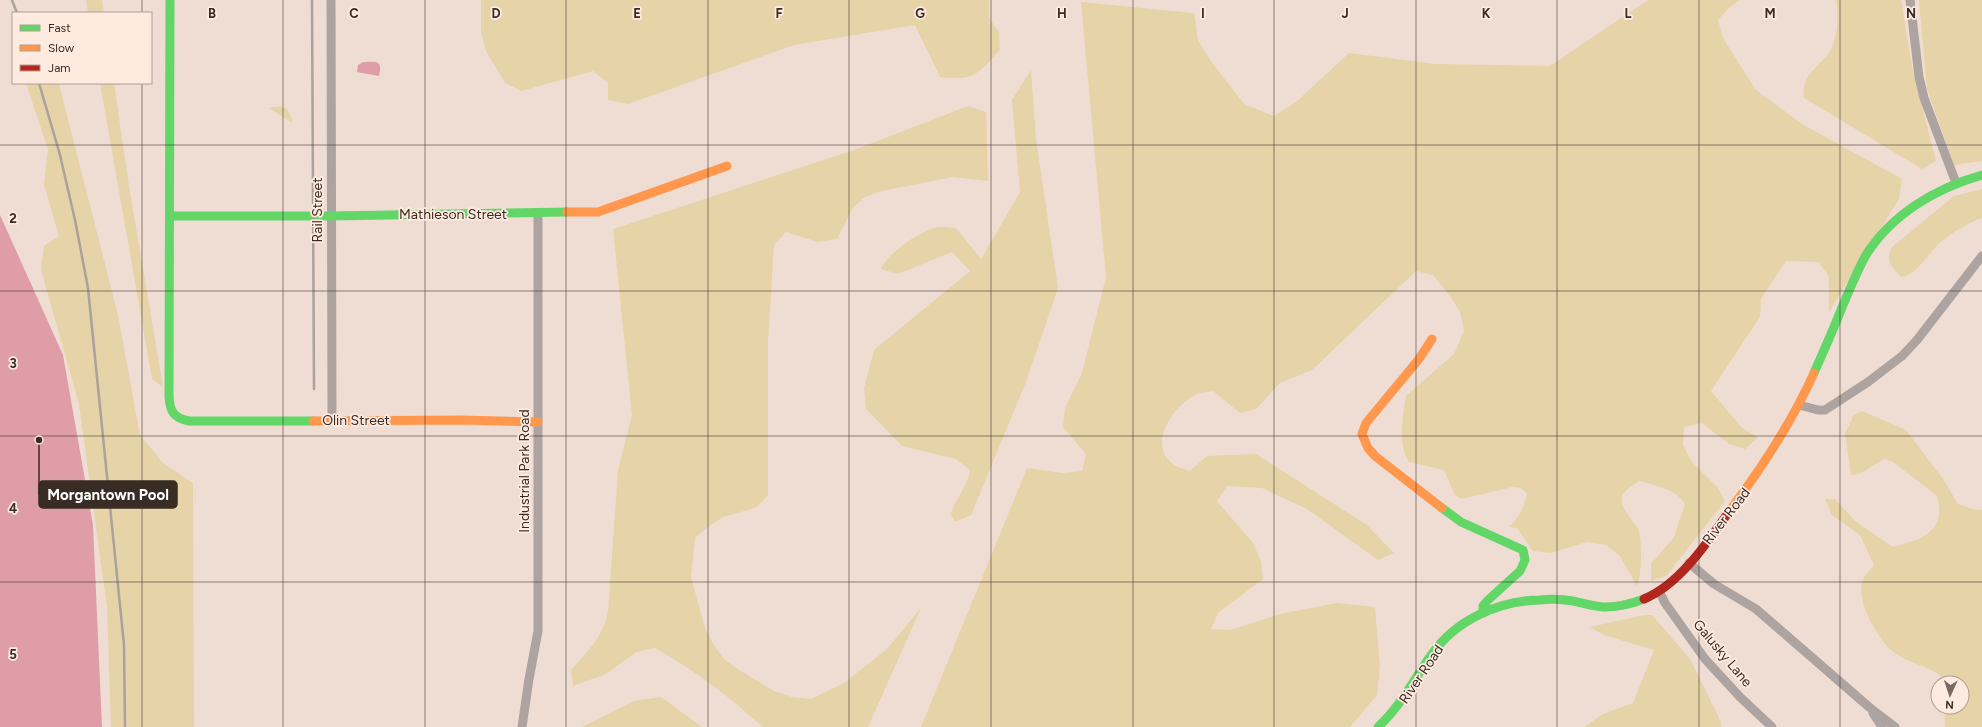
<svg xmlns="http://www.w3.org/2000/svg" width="1982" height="727" font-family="Figtree,sans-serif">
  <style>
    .green { fill: #e6d3a8 }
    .water { fill: #df9da8 }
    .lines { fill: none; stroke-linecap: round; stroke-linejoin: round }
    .street { stroke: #ada3a0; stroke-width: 9 }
    .fast { stroke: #63d668; stroke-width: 9 }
    .slow { stroke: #ff974d; stroke-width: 9 }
    .jam { stroke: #b3261e; stroke-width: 9 }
    .rail { stroke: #aba19d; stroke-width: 2.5 }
    .grid { fill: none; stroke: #392c25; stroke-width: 1; stroke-opacity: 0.55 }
    .labels { text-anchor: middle; stroke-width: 3.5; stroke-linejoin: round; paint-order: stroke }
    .street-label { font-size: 14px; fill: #392c25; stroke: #ffeadf }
    .grid-label { font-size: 13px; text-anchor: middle; font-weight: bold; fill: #392c25; stroke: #ffeadf; stroke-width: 3.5; stroke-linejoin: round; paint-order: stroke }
    .leader { fill: none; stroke: #392c25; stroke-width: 1.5 }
    .callout-dot { fill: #392c25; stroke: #ffeadf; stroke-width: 1.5 }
    .callout { fill: #392c25; stroke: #392c25; stroke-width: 1.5 }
    .callout-label { font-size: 15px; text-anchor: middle; font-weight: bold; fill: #fff }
  </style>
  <rect width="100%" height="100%" fill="#efddd4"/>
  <g class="green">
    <path d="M86 0H102L104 13H88Z"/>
    <path d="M481 0H989V18L999 32 1000 50C977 74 976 81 940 77L915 25 794 45 628 104 608 100V83L593 71 521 91 505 83 486 51 481 33Z"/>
    <path d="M1648 0H1740L1730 7 1718 20 1723 38 1756 90 1802 124 1902 179 1899 199 1829 312V277L1819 262 1786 261 1761 299 1760 317 1711 391 1742 428 1758 437 1745 449 1729 444 1702 423 1684 427 1683 445 1692 462 1718 488 1725 501 1667 575 1651 581V564L1674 537 1685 504C1676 489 1656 486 1640 481 1616 494 1618 500 1632 521 1634 524 1638 528 1639 531 1642 544 1642 574 1637 586L1620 556 1606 545 1587 542 1550 553 1533 551 1517 528 1509 527C1519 518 1524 507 1527 494L1521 488 1512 487 1462 499 1455 495 1444 470 1409 462C1397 444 1403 416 1406 396L1454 354 1464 331 1460 312 1450 296 1433 275 1416 271 1312 370 1280 383 1256 409 1240 413 1213 391C1208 392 1200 392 1195 395 1174 406 1146 444 1173 464 1178 468 1185 469 1190 471L1207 456 1256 454 1367 525 1394 553 1378 560 1307 509 1262 488 1227 486 1217 501 1253 543 1261 561 1263 579 1218 613 1211 629 1230 630 1280 614 1337 603 1375 607 1380 666 1377 695 1350 727H921L1027 468 1063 473 1082 471 1086 454 1063 427 1065 408 1082 373 1106 277 1081 2 1194 13 1198 40 1210 60 1244 104 1274 116 1296 102 1349 53 1436 64 1550 66Z"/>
    <path d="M1836 0H1901L1912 67 1936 161 1922 169 1804 98C1801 77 1816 69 1828 54 1838 41 1839 15 1836 0Z"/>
    <path d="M1919 0H1982V161L1954 165 1927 89Z"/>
    <path d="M1031 70 1036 139 1058 288 1026 382 971 515 955 522 951 515C955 498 968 487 970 470L956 459 902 446 866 409 864 388 874 350 970 271 952 252 898 274 881 269C888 252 919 232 937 227 943 226 950 228 956 228L981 259 1020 192 1012 100Z"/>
    <path d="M26 83 59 84 118 315 140 435 163 463 193 483 194 727H111L107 607 79 404 41 270 44 246 59 236 44 185 48 149Z"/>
    <path d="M100 83H114L129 186 163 387 152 379Z"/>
    <path d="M280 106 287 109 292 119V123L269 108Z"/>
    <path d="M968 106 986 112 988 181 953 177 882 191 865 197 853 208 837 239 818 242 786 232 774 245 768 342V496L755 508 723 517 709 526 695 538 691 577 705 628 714 645 724 659 739 670 774 691 792 697 811 699 844 683 887 649 921 608 868 727H763C729 697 695 670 655 648L636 652 606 674 573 686 571 670C589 650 602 638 608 612L618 470 632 415 613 229 854 150Z"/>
    <path d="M1982 189V218C1968 223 1953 232 1942 241 1928 252 1919 274 1901 277 1891 267 1885 261 1892 247L1954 196Z"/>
    <path d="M1862 411 1906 430 1943 479 1958 504 1975 510H1982V727H1945L1944 707H1962V683H1948C1933 665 1909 665 1892 651 1878 640 1854 597 1863 580 1865 574 1871 570 1874 565L1860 535 1832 515 1825 499H1835L1855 521 1893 547C1913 541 1937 537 1939 513 1939 505 1939 501 1936 495L1893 462 1884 459 1859 474 1851 475 1845 433 1854 415Z"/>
    <path d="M1644 615H1652L1690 659 1721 722V727H1584L1603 714 1633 703 1654 650 1604 635 1590 627Z"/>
    <path d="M661 697 702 727H582L634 701Z"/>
  </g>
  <g class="water">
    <path d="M363 62C376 62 383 59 379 76L357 72 358 65Z"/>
    <path d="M0 215 63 355 93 525 102 727H0Z"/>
  </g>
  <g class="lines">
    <g class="street">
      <path d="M331 0 332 420"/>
      <path d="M1910 0 1919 77 1924 98 1956 183"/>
      <path d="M1799 405 1818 410H1825L1868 382 1902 356 1917 340 1982 256"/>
      <path d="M1689 563 1714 584 1756 609 1869 707 1895 727"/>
      <path d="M1659 591 1665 603 1705 659 1740 697 1772 727"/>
      <path d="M1873 713 1882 727"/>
      <path d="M522 727 529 679 538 631V214"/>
    </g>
    <g class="fast">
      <path d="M170 0 169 397C170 412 174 418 189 421H313"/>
      <path d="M171 216H330L567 212"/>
      <path d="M1814 373C1824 350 1834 328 1843 305 1850 289 1857 271 1866 255 1892 214 1936 188 1982 175"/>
      <path d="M1442 508 1461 522 1523 550 1525 560 1520 571 1487 601 1483 606V613"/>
      <path d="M1378 727C1401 706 1414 679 1432 654 1456 620 1498 601 1539 600 1550 599 1562 599 1573 601 1583 603 1594 607 1605 607 1619 607 1631 604 1644 599"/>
    </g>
    <g class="slow">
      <path d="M567 212H598L727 166"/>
      <path d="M1432 339 1419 359 1366 423 1362 434 1368 448 1375 456 1442 508"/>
      <path d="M313 421 461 420 538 422"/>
      <path d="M1728 513C1762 468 1791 424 1814 373"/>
    </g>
    <path class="jam" d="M1644 599C1679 585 1707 543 1728 513"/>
    <g class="rail">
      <path d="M12 0 17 13"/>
      <path d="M312 0 314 389"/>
      <path d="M39 83 60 155 75 220 88 288 124 645 125 727"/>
    </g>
  </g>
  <path class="grid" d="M142 0V13M283 0V727M425 0V727M566 0V727M708 0V727M849 0V727M991 0V727M1133 0V727M1274 0V727M1416 0V727M1557 0V727M1699 0V727M1840 0V727M142 83V727M0 145H1982M0 291H1982M0 436H1982M0 582H1982"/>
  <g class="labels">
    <g class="street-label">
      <text transform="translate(317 210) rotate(-90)" y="5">Rail Street</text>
      <text x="453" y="219">Mathieson Street</text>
      <text x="356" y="425">Olin Street</text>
      <text transform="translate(524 471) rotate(-90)" y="5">Industrial Park Road</text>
      <text transform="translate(1726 516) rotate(-52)" y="5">River Road</text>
      <text transform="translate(1723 653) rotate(50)" y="5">Galusky Lane</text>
      <text transform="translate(1421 674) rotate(-56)" y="5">River Road</text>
    </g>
  </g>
  <g class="grid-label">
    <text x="212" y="18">B</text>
    <text x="354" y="18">C</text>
    <text x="496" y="18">D</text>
    <text x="637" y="18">E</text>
    <text x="779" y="18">F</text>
    <text x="920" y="18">G</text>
    <text x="1062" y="18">H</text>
    <text x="1203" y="18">I</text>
    <text x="1345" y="18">J</text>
    <text x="1486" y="18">K</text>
    <text x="1628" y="18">L</text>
    <text x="1770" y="18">M</text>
    <text x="1911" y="18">N</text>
    <text x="13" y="223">2</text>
    <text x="13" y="368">3</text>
    <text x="13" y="513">4</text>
    <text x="13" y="659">5</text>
  </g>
  <path class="leader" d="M39 440L39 495"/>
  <circle class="callout-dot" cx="39" cy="440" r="4"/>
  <rect class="callout" x="39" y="481" width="138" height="27" rx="4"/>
  <g class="callout-label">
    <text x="108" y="500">Morgantown Pool</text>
  </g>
  <rect x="12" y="12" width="140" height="72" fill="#ffeadf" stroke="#b09e95"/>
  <rect x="20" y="25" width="20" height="6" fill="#63d668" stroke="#b09e95"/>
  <text x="48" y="32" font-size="12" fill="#392c25">Fast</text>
  <rect x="20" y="45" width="20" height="6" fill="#ff974d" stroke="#b09e95"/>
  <text x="48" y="52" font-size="12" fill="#392c25">Slow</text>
  <rect x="20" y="65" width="20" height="6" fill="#b3261e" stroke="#b09e95"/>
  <text x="48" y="72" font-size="12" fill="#392c25">Jam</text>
  <g transform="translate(1950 695) rotate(183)"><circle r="19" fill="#ffeadf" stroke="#b09e95"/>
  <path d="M0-3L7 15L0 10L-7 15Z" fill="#796a62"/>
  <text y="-6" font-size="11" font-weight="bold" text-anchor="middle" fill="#392c25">N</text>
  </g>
</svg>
